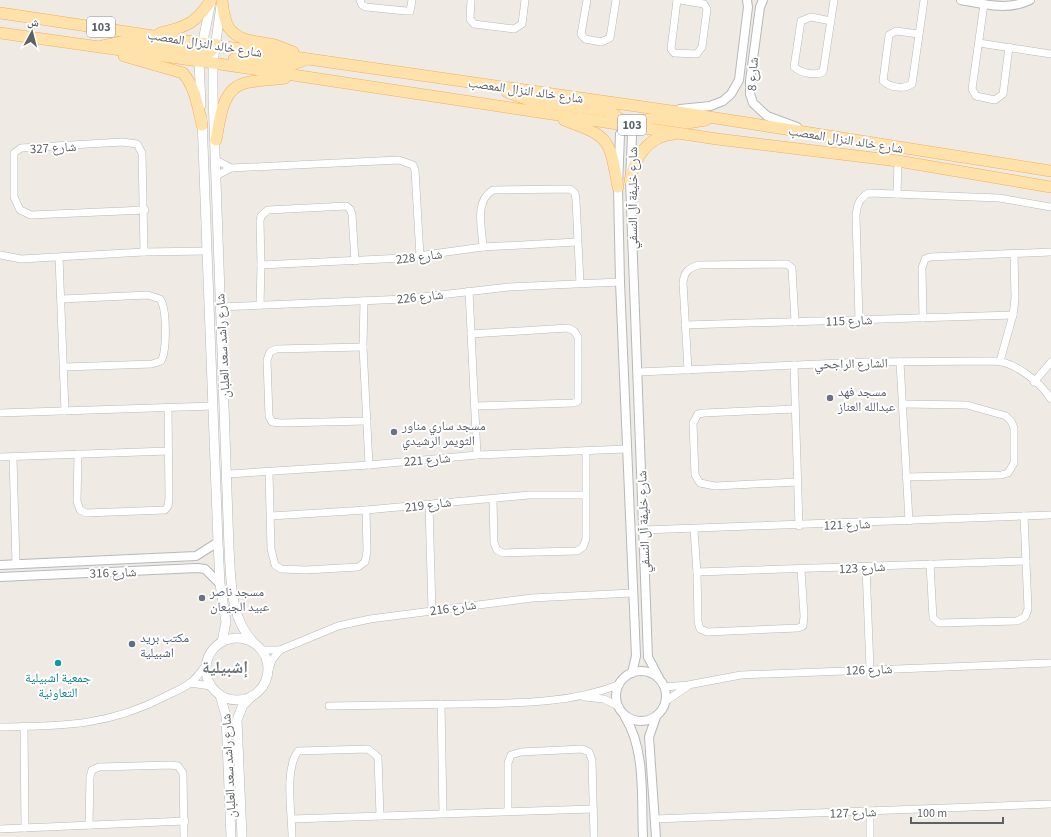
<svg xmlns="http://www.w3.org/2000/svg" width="1051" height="837" font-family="'Source Sans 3','Noto Naskh Arabic',sans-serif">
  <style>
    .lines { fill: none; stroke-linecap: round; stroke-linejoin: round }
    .minor-casing { stroke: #b5b8bb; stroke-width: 8 }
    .tertiary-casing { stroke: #b5b8bb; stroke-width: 10 }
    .secondary-casing { stroke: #b3b8bc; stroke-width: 10 }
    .primary-casing { stroke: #f2ad5a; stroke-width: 12 }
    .minor { stroke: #fff; stroke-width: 7 }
    .tertiary { stroke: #fff; stroke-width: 8 }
    .secondary { stroke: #fff; stroke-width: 9 }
    .primary { stroke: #ffe2a9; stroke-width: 11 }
    .worship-dot { fill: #6b7280; stroke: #fff; stroke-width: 1.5 }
    .service-dot { fill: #5c6f8a; stroke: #fff; stroke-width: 1.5 }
    .culture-dot { fill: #0f9aa8; stroke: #fff; stroke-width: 1.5 }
    .labels { text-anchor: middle; stroke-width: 4; stroke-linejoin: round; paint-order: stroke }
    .shield { fill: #fff; stroke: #8d9093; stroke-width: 1 }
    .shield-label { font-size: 12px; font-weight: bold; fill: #5c6165 }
    .street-label { font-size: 13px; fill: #5c6165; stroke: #fff }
    .worship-label { font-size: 13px; fill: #5b616d; stroke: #fff; text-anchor: start }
    .service-label { font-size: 13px; fill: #4e5e75; stroke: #fff; text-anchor: start }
    .culture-label { font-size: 13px; fill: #0d838f; stroke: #fff }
    .district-label { font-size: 17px; font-weight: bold; fill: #6d7477; stroke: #fff }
  </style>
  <rect width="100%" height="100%" fill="#efebe4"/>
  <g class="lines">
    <defs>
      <g id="minor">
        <path d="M360 0 362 5 366 7 406 11H410L412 0"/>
        <path d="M471 0 470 19 474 24 514 29 522 24 525 0"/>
        <path d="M587 0 581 34 585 39 601 42 610 38 616 0"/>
        <path d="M677 0 671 49 674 53 697 54 702 47 707 9 704 4 680 0"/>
        <path d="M984 4 972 89 976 96 995 100 1003 94 1009 47"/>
        <path d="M831 21 811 17 801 21 794 67C801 73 815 76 823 72L834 0"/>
        <path d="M919 34 896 31 889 35 883 81C890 87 903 90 912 84L924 0"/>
        <path d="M979 43 1051 54"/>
        <path d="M216 160 231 168"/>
        <path d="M216 176 231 168 399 160 413 165 415 170 420 256"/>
        <path d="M897 194 898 161"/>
        <path d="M483 247C482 228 474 201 493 190L570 189 575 193 576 200 580 283"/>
        <path d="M144 252 142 153 137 144 122 142 21 148 14 153V197L20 210 31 215 145 210"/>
        <path d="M0 255 21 259 144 252 206 251"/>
        <path d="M59 258 65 411"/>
        <path d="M261 265 403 258 483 247 577 242"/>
        <path d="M469 291 477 455"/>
        <path d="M62 299 148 295 160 299C167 308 167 351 161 361L152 364 65 367"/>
        <path d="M364 301 363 347 369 465"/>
        <path d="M260 305 261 265 260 221 261 216 268 210 346 206 350 209 352 214 355 261"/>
        <path d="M220 307 405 299 509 287 620 282"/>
        <path d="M923 318 922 268 925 259 930 257 1051 252"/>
        <path d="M859 320 856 216C857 205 859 198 869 193L999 198 1051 207"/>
        <path d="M685 325 1013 315"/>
        <path d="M471 334 568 328 574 331 578 337V401L574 403 475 406"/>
        <path d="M363 347 276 349 270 352 267 360 269 416 272 422 281 423 367 421"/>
        <path d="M1000 361 1013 315 1015 299 1014 254"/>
        <path d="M900 362 909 521"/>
        <path d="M794 365 799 526"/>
        <path d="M688 370 683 283C684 272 688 268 699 265L787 264 792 268 795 322"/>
        <path d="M638 372 865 362 995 361C1015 362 1040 382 1051 399"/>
        <path d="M1034 382 1051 362"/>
        <path d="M903 404 967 405 1006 416 1011 421 1014 428V463L1008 473 1001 475 906 477"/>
        <path d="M795 409 704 413 698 414 693 423 695 475 700 483 715 486 797 482"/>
        <path d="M0 413 213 406"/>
        <path d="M78 454 77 501 80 510 86 513 165 510 168 506 169 498 168 407"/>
        <path d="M0 457 168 451"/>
        <path d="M13 457 16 564"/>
        <path d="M269 472 271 549 275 565 281 569 306 570 358 567 365 562 367 551 366 510"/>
        <path d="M228 474 369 465 477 455 626 449"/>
        <path d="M493 499 494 543 497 550 503 553 577 551 583 547 586 539V451"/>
        <path d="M429 505 432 610"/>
        <path d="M271 516 366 510 529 495H585"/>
        <path d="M643 530 1051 515"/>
        <path d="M694 530 697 572 698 622 700 629 707 632 798 628 803 626 804 616 801 570"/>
        <path d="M930 564 933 618 939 623 1017 621 1025 617 1028 609 1024 516"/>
        <path d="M866 567 870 669"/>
        <path d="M697 572 1026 561"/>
        <path d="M262 650H280L338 626 370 619 532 598 632 593"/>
        <path d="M268 673 272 660 280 650"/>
        <path d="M190 683 211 686"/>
        <path d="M665 687 688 685 741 675 1051 663"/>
        <path d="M584 697 604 699 618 706"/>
        <path d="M666 701 688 686"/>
        <path d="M441 704 443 813"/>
        <path d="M329 706C373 705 418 705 463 704 515 703 569 704 618 685"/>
        <path d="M24 726 25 828"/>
        <path d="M0 727C63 726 109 726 166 696 173 692 183 689 190 683 196 679 201 671 206 665"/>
        <path d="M508 811V763L511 755 521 752 582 749 589 752 592 760 594 837"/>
        <path d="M870 811V837"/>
        <path d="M292 819 593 809"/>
        <path d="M655 819 1051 804"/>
        <path d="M89 825 90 777 92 770 99 767 171 765 178 766 183 773 184 837"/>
        <path d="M0 829 185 821"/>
        <path d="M292 837C292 814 284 770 298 751L368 749 378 757 380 816"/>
      </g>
      <g id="tertiary">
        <path d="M763 0 760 7 750 81V94L753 103 767 116 797 127"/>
        <path d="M961 0C983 4 1008 11 1030 0"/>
        <path d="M680 109 710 106 723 101 731 94 739 80 748 7 747 0"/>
        <path d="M0 565 196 556 218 542"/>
        <path d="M0 577 197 568 205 569 220 584"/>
        <circle cx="641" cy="696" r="25"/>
        <path d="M632 673 636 656 620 282 618 187 620 134 627 124 632 136 630 180 648 657 659 678"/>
        <path d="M625 717C646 750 641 798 643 837"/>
        <path d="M656 837 649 737 656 717"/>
      </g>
      <g id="secondary">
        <path d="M221 5 213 63V96L229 548C231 580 230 619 254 643"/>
        <path d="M201 105 199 61 211 1"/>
        <path d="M202 118 218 542 220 584 226 622 222 642"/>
        <circle cx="237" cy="669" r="31"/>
        <path d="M220 695 226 716 231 837"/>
        <path d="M242 837 237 720 243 705 251 697"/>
      </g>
      <g id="primary">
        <path d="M222 1C223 10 224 20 229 28 240 43 259 41 275 45 281 47 287 50 293 52"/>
        <path d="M0 13 308 59 671 111 1051 171"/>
        <path d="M0 33 213 63 717 139 898 161 1051 187"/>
        <path d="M160 33C187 27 196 23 211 0"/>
        <path d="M102 46 122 42 205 54 211 51 215 44"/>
        <path d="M124 56 183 73C195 87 198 107 202 125"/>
        <path d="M234 59 289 66 307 59"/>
        <path d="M507 92 529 100 611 112 627 124 654 118 687 123 706 120"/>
        <path d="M564 120C611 137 609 139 618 187"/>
        <path d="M216 140C220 121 221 89 245 83 258 80 272 80 285 78"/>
        <path d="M630 180C635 157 648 136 674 134"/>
      </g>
    </defs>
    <use href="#minor" class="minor-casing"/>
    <use href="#tertiary" class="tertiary-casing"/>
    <use href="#secondary" class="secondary-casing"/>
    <use href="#primary" class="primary-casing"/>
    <use href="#minor" class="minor"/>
    <use href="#tertiary" class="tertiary"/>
    <use href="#secondary" class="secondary"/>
    <use href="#primary" class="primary"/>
  </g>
  <g class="worship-dot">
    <circle cx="830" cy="398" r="4"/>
    <circle cx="394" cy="432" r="4"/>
    <circle cx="202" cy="598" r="4"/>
  </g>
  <circle class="service-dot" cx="132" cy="644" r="4"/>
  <circle class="culture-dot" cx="58" cy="663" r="4"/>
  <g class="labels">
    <g class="shield">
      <rect x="87" y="17" width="28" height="20" rx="3"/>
      <rect x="618" y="115" width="28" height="20" rx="3"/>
    </g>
    <g class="shield-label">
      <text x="101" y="31">103</text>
      <text x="632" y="129">103</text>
    </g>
    <g class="street-label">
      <text transform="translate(205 43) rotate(9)" y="5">شارع خالد النزال المعصب</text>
      <text transform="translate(752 74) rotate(-87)" y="5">شارع 8</text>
      <text transform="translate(526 90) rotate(8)" y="5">شارع خالد النزال المعصب</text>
      <text transform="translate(846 139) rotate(9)" y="5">شارع خالد النزال المعصب</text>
      <text transform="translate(53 147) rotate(-3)" y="5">شارع 327</text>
      <text transform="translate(632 198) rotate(-90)" y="5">شارع خليفة آل النسفي</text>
      <text transform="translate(419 256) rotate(-7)" y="5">شارع 228</text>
      <text transform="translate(420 296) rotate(-6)" y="5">شارع 226</text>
      <text transform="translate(849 320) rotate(-2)" y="5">شارع 115</text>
      <text transform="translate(222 346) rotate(-93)" y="5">شارع راشد سعد العلبان</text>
      <text transform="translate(851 363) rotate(-1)" y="5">الشارع الراجحي</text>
      <text transform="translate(427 459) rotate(-5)" y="5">شارع 221</text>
      <text transform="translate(428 504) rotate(-7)" y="5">شارع 219</text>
      <text transform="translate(643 522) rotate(-92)" y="5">شارع خليفة آل النسفي</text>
      <text transform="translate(847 524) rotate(-2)" y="5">شارع 121</text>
      <text transform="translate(862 567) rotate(-3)" y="5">شارع 123</text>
      <text transform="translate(113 572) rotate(-2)" y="5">شارع 316</text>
      <text transform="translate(453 607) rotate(-8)" y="5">شارع 216</text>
      <text transform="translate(869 669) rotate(-2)" y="5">شارع 126</text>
      <text transform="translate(228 766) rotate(-93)" y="5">شارع راشد سعد العلبان</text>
      <text transform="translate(853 812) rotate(-2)" y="5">شارع 127</text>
    </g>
    <g class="worship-label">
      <text x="838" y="396">مسجد فهد<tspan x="838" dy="15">عبدالله العناز</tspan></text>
      <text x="402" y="430">مسجد ساري مناور<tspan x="402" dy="15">الثويمر الرشيدي</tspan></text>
      <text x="210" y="596">مسجد ناصر<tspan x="210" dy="15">عبيد الجيعان</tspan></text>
    </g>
    <g class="service-label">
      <text x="140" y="642">مكتب بريد<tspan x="140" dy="15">اشبيلية</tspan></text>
    </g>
    <g class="culture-label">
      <text x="58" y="682">جمعية اشبيلية<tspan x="58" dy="15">التعاونية</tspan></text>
    </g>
    <g class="district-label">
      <text x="225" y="673">إشبيلية</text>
    </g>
  </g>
  <g transform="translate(32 32) rotate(7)" stroke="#ffffff" stroke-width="3" paint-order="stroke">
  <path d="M0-3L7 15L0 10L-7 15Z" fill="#5c6165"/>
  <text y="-6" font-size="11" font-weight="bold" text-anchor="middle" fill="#5c6165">ش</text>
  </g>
  <path d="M911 817v6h92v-6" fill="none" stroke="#5c6165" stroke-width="2"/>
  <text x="917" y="817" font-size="12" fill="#5c6165" stroke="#ffffff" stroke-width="3" paint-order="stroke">100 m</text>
</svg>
